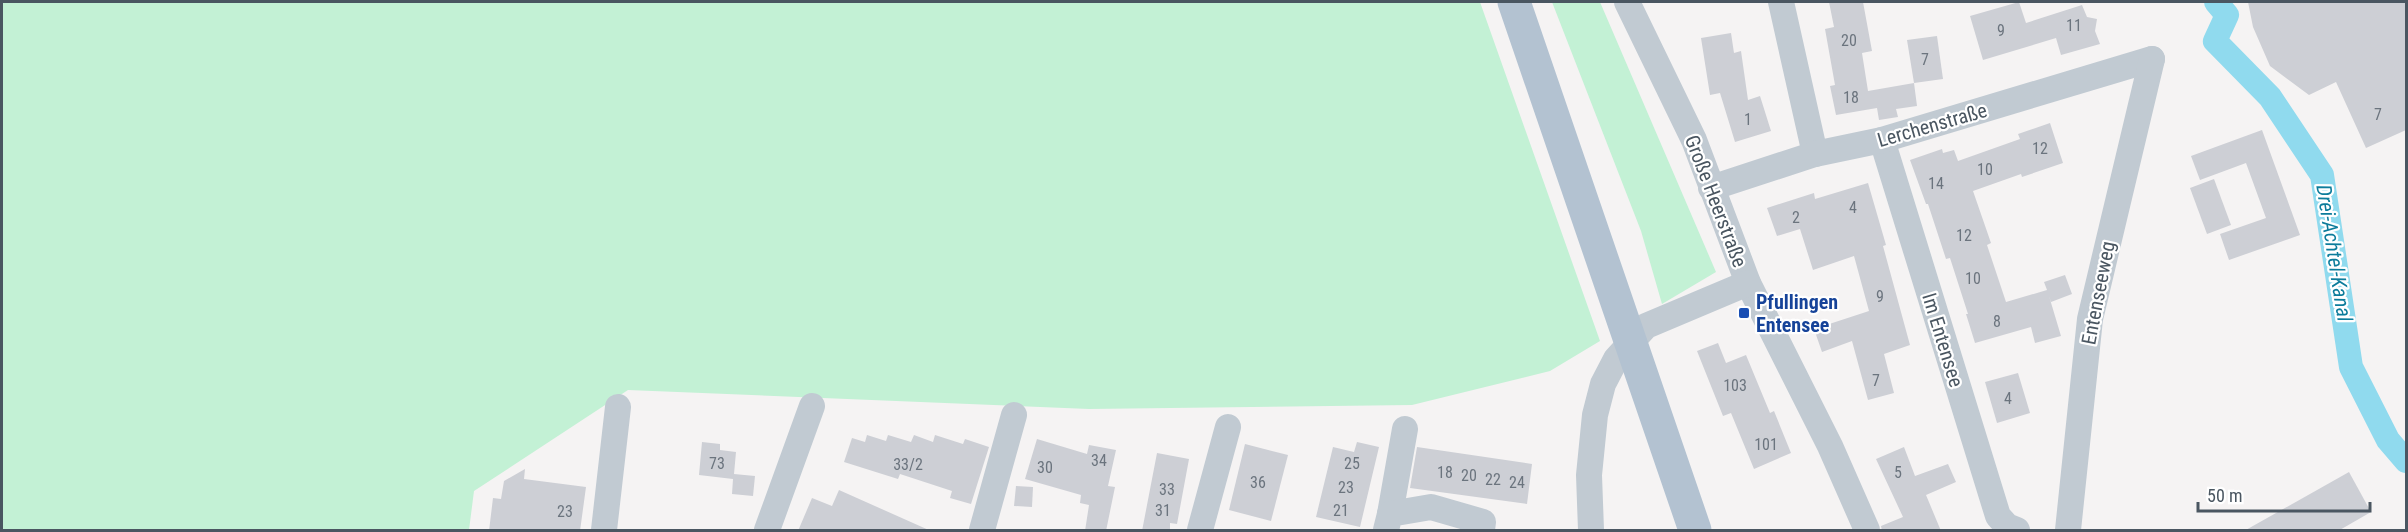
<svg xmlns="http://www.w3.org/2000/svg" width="2408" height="532" font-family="'Roboto Condensed',sans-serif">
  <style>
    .green { fill: #c3f1d5 }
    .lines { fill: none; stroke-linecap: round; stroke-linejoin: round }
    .canal { stroke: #90daee; stroke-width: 24 }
    .building { fill: #cdcfd5 }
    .minor { stroke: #c1cad2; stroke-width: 26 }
    .major { stroke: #b3c2d1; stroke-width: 33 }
    .transit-dot { fill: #1a4fb4; stroke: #fff; stroke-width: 2 }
    .labels { text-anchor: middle; stroke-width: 4.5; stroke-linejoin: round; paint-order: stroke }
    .number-label { font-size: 16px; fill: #6b747e }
    .street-label { font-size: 20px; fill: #4a5661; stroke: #fff }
    .transit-label { font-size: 20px; font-weight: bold; fill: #164399; stroke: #fff; text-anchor: start }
    .water-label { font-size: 21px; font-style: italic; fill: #0c7c9b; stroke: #fff }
  </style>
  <rect width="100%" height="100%" fill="#f5f3f3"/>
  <g class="green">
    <path d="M2 2H1480L1600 341 1550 371 1412 405 1089 409 628 390 474 491 469 530H2Z"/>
    <path d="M1552 2H1600L1716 272 1662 304 1641 231Z"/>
  </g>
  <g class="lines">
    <path class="canal" d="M2216 2 2227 15 2215 41 2270 97 2322 175 2351 367 2388 440 2406 461"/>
  </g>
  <g class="building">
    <path d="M1829 2H1863L1872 51 1862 53 1868 91 1914 83 1917 106 1896 109 1898 117 1879 120 1877 108 1836 115 1830 86 1835 85 1825 29 1834 27Z"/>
    <path d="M2019 2 2026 23 2082 5 2087 17 2097 19 2095 31 2100 44 2061 55 2056 38 1983 60 1970 16Z"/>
    <path d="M2248 2H2406V130L2366 148 2336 82 2309 95 2270 66 2253 27Z"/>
    <path d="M1731 33 1734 53 1741 51 1748 100 1760 96 1771 131 1735 142 1720 93 1710 95 1701 38Z"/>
    <path d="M1937 36 1943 79 1914 83 1907 40Z"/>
    <path d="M2050 123 2063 163 2022 177 2021 174 1973 191 1991 243 1987 245 2006 302 2047 290 2044 282 2065 275 2072 294 2051 302 2049 296 2061 336 2035 343 2031 327 1975 343 1966 314H1968L1950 258 1946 259 1928 204H1926L1910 160 1942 149 1943 153 1954 150 1958 161 2020 139 2018 134Z"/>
    <path d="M2262 130 2300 235 2229 260 2220 234 2266 218 2246 163 2200 180 2191 156Z"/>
    <path d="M2214 179 2231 225 2207 234 2190 188Z"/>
    <path d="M1868 183 1886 245 1883 246 1910 345 1884 354 1894 393 1868 400 1852 341 1822 352 1814 329 1869 311 1854 256 1813 270 1800 229 1777 236 1767 208 1814 193 1815 199Z"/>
    <path d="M1718 343 1726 363 1746 355 1770 413 1774 411 1791 453 1754 469 1731 413 1723 416 1697 351Z"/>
    <path d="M2018 373 2030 413 1997 423 1985 382Z"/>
    <path d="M867 435 886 441 888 435 911 442 914 435 933 442 935 435 963 444 965 439 989 447 971 504 950 498 952 491 900 474 898 479 844 462 852 438 865 442Z"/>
    <path d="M1037 439 1087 454 1089 445 1116 450 1108 486 1115 487 1106 531H1085L1089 505 1080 503 1081 495 1025 479Z"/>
    <path d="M702 442 720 444V450L736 452 734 474 755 476 753 496 732 494 733 479 699 475Z"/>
    <path d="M1357 442 1379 447 1360 527 1316 517 1333 447 1354 452Z"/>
    <path d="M1245 444 1288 455 1271 521 1229 510Z"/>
    <path d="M1417 447 1532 464 1527 504 1410 488Z"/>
    <path d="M1904 447 1915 476 1948 464 1956 482 1926 495 1941 531H1882L1881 526 1903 517 1876 459Z"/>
    <path d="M1157 453 1189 459 1177 524 1170 523V531H1142Z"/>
    <path d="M525 469 524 479 586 487 580 531H489L493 498 501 499 504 481Z"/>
    <path d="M2349 472 2371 512 2338 531H2244Z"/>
    <path d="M1016 486 1033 487 1032 507 1014 506Z"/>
    <path d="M839 490 931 531H798L812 498 832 506Z"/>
  </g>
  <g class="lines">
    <g class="minor">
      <path d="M1627 2 1694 140 1748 283 1830 446 1867 530"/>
      <path d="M1781 2 1815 154"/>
      <path d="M1882 140 1998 516 2007 526 2017 530"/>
      <path d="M1711 188 1815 154 1882 140 2152 59"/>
      <path d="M1390 514 1405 429"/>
      <path d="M604 530 618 407"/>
      <path d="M767 530 812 406"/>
      <path d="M982 530 1014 415"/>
      <path d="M1200 530 1228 427"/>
      <path d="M1386 530 1390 514 1431 507 1483 522 1482 530"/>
      <path d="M1591 530 1589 475 1595 415 1603 384 1616 359 1646 326 1748 283"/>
      <path d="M2068 530 2090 319 2152 59"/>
    </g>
    <path class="major" d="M1514 2 1695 530"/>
  </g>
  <rect class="transit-dot" x="1738" y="307" width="12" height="12" rx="3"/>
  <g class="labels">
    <g class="number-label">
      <text x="2074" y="31">11</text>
      <text x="2001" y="36">9</text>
      <text x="1849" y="46">20</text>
      <text x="1925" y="65">7</text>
      <text x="1851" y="103">18</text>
      <text x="2378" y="120">7</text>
      <text x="1748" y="125">1</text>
      <text x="2040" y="154">12</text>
      <text x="1985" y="175">10</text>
      <text x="1936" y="189">14</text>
      <text x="1853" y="213">4</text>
      <text x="1796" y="223">2</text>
      <text x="1964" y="241">12</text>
      <text x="1973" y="284">10</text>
      <text x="1880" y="302">9</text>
      <text x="1997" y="327">8</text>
      <text x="1876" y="386">7</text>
      <text x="1735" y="391">103</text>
      <text x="2008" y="404">4</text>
      <text x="1766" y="450">101</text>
      <text x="1099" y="466">34</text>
      <text x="717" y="469">73</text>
      <text x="1352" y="469">25</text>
      <text x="908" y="470">33/2</text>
      <text x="1045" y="473">30</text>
      <text x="1445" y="478">18</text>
      <text x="1898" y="478">5</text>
      <text x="1469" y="481">20</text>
      <text x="1493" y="485">22</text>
      <text x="1258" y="488">36</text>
      <text x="1517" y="488">24</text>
      <text x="1346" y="493">23</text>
      <text x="1167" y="495">33</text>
      <text x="1163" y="516">31</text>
      <text x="1341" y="516">21</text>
      <text x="565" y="517">23</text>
    </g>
    <g class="street-label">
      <text transform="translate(1932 125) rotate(-16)" y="7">Lerchenstraße</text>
      <text transform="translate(1716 201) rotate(69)" y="7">Große Heerstraße</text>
      <text transform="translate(2098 293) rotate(-79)" y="7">Entenseeweg</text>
      <text transform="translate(1943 340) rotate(73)" y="7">Im Entensee</text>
    </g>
    <g class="transit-label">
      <text x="1756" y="309">Pfullingen<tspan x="1756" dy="23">Entensee</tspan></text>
    </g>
    <g class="water-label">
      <text transform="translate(2334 253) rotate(81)" y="7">Drei-Achtel-Kanal</text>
    </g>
  </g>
  <rect width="2408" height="532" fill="none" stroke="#4a5661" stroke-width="6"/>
  <path d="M2198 502v9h172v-9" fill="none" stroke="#4a5661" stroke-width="3"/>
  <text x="2207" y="502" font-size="18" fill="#4a5661" stroke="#ffffff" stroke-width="4.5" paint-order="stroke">50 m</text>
</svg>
